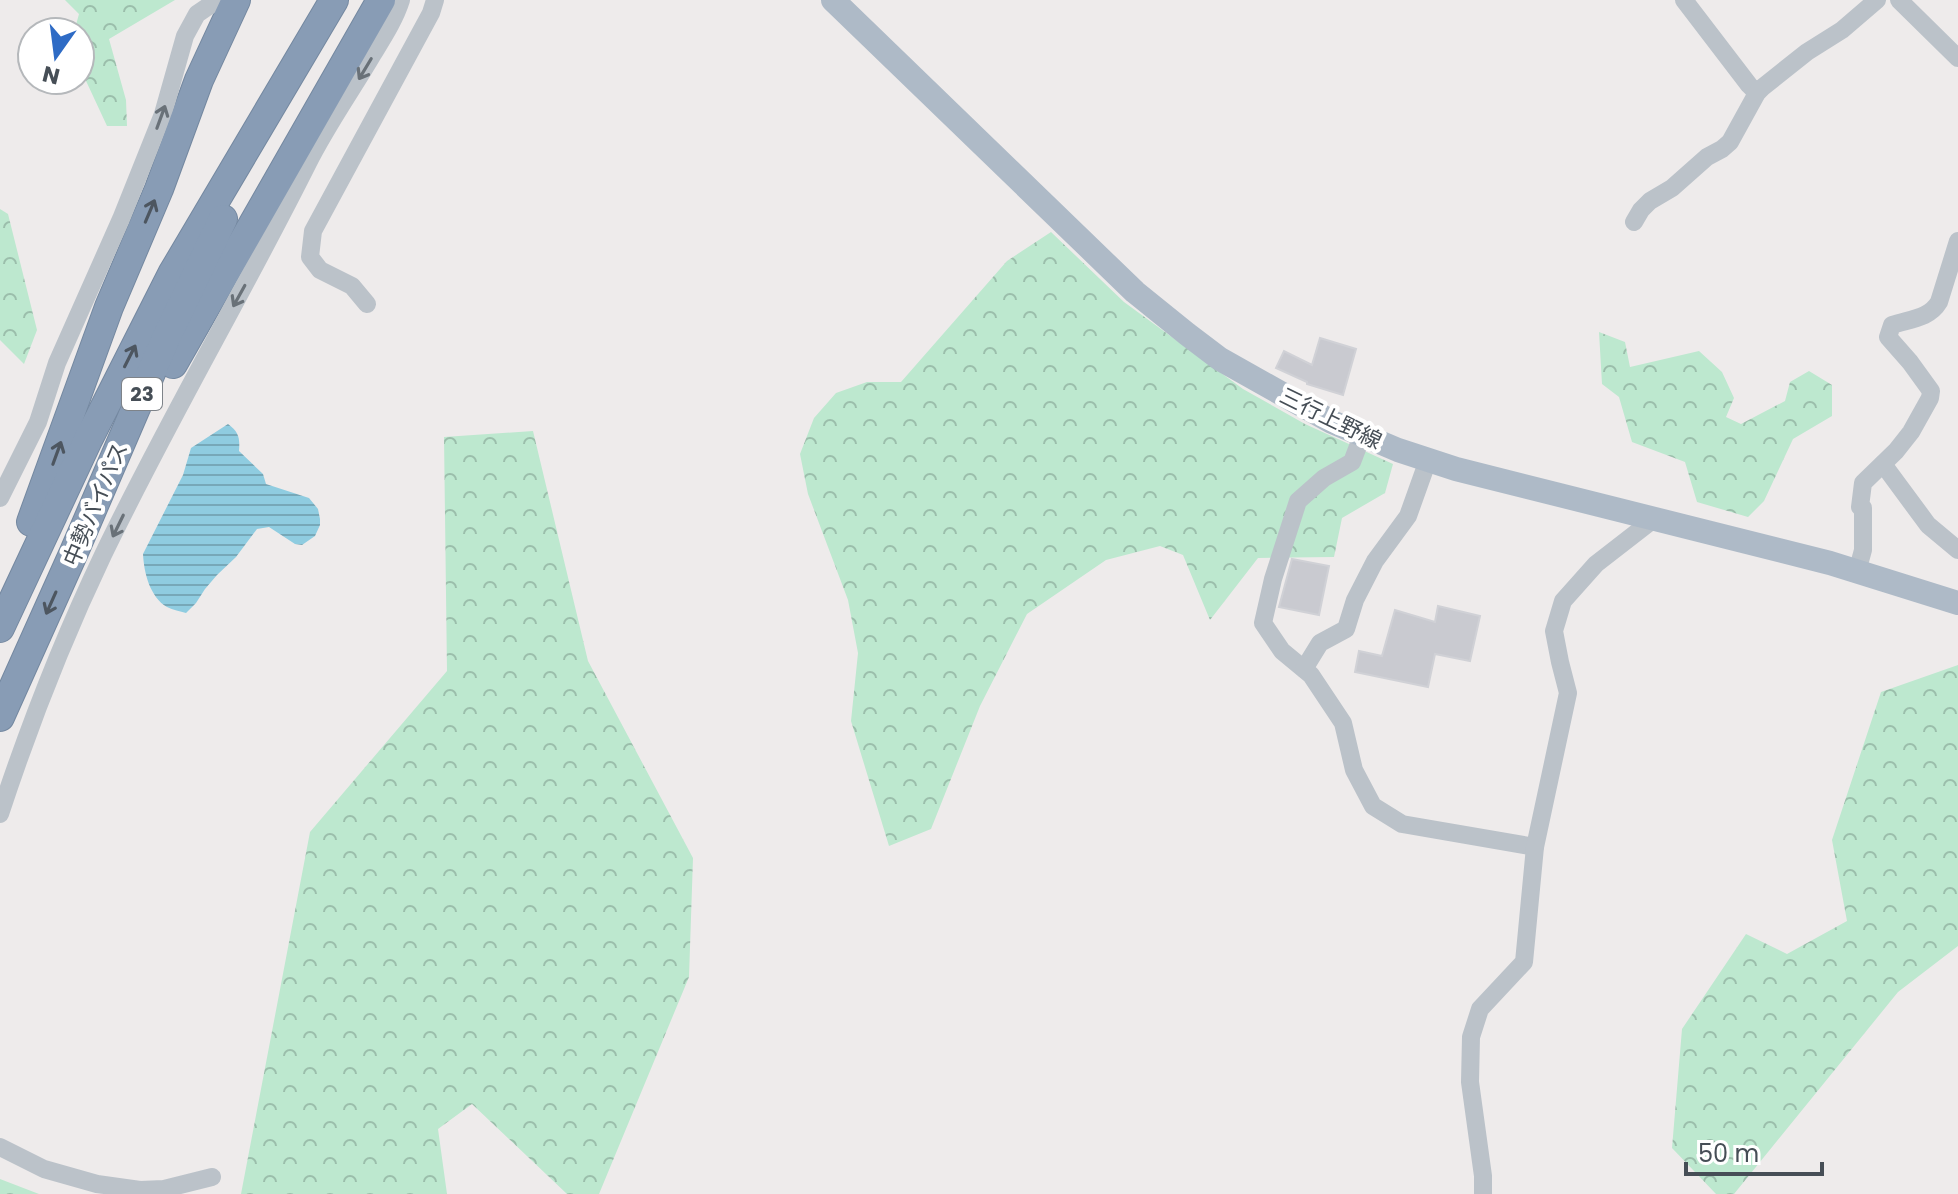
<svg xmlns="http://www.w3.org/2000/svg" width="1958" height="1194" font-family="Poppins,'Noto Sans JP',sans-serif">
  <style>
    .forest { fill: url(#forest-crowns) }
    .water { fill: url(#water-rules) }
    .building { fill: #c9cad0; stroke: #d0d1d6; stroke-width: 2 }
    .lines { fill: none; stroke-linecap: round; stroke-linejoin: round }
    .highway-casing { stroke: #7488a0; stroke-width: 30 }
    .minor { stroke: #bbc2c9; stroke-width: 18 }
    .major { stroke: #aebac7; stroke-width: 24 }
    .highway { stroke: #889cb5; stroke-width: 28 }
    .oneway { stroke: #697178 }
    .oneway2 { stroke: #4d5660 }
    .labels { text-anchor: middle; stroke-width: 8; stroke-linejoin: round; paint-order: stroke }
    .shield { fill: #fff; stroke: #7e8389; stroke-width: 2 }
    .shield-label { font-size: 20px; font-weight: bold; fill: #464e56 }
    .street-label { font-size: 22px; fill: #464e56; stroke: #fff }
  </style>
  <defs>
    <pattern id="forest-crowns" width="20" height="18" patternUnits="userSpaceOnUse" patternTransform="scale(2)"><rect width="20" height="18" fill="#bde8cf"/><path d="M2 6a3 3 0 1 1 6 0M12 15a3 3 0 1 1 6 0" fill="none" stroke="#9bbeab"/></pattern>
    <pattern id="water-rules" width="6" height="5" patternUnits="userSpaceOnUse" patternTransform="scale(2)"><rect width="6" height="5" fill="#8fcce0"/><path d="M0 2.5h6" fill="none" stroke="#77a8b8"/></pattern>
  </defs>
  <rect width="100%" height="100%" fill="#eeebeb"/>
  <g class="forest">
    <path d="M65 0H175L109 39 126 100 127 126H107L80 68V32H74L79 14Z"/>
    <path d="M0 209 8 214 37 330 24 364 0 340Z"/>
    <path d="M1051 232 1124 302 1243 389 1305 424 1393 464 1385 493 1342 518 1334 557 1258 558 1210 620 1183 555 1160 546 1106 560 1027 614 980 706 931 829 889 846 851 721 858 653 848 600 808 494 800 454 814 418 836 393 867 382H901L1007 261Z"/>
    <path d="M1599 332 1625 342 1630 367 1699 351 1722 372 1734 398 1726 417 1741 424 1785 401 1790 382 1809 371 1832 385V416L1793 439 1764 501 1748 517 1697 502 1685 462 1632 442 1619 397 1602 384Z"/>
    <path d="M533 431 588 661 693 858 689 977 599 1194H567L472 1104 438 1129 447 1194H241L310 832 447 671 444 437Z"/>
    <path d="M1958 665V946L1898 992 1734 1194H1716L1672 1148 1682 1029 1746 934 1787 954 1847 921 1832 840 1881 692Z"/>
    <path d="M0 1179 39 1194H0Z"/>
  </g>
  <path class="water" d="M228 424C239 432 240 438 239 451L263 474 266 484 309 498 318 509 320 519V525L315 536 302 545 295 544 269 527 257 529 236 557 217 575 205 589 196 603 186 613C180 611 173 610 167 607 150 597 144 573 143 554L183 475 191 448Z"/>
  <g class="building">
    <path d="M1320 338 1356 349 1343 395 1307 384V382L1276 368 1284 351 1312 365Z"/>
    <path d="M1292 559 1329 566 1319 615 1279 607Z"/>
    <path d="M1438 606 1480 616 1470 661 1435 654 1428 687 1355 672 1359 651 1382 656 1395 610 1435 622Z"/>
  </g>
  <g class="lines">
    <defs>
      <g id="highway">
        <path d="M173 364 381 0"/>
        <path d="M31 522 109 307 159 189 199 80 236 0"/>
        <path d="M0 628 88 440 172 274 334 0"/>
        <path d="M0 717 74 552 166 338 223 219"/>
      </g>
    </defs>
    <use href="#highway" class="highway-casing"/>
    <g class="minor">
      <path d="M1684 0 1749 85 1757 93"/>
      <path d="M1899 0 1958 58"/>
      <path d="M1634 222 1641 210 1650 201 1672 188 1707 157 1722 149 1730 142 1757 93 1763 87 1807 52 1842 30 1877 0"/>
      <path d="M367 304 352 286 320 270 310 257 313 231 431 13 435 0"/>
      <path d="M1362 436 1352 462 1324 478 1298 501 1273 579 1263 623 1282 651 1311 675 1343 723 1354 770 1373 806 1402 824 1535 847"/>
      <path d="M1883 464 1928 525 1958 550"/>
      <path d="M0 498 38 422 57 363 121 219 163 114 185 36 197 14 213 3 236 0"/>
      <path d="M1857 572 1863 550V508L1860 507 1863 483 1896 451 1911 432 1930 398 1931 391 1910 362 1888 337 1892 325C1909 319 1929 319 1939 302L1958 241"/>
      <path d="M1304 669 1320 643 1346 629 1355 600 1375 561 1408 516 1428 460"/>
      <path d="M0 814C29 726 63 639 103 555 167 422 242 295 308 163 327 125 352 90 373 54 384 36 395 19 401 0"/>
      <path d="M0 1147 44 1169 97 1184 140 1190 164 1189 212 1177"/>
      <path d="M1483 1194V1176L1470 1082 1471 1037 1480 1009 1524 962 1535 847 1568 693 1560 662 1554 631 1563 601 1596 564 1654 519"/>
    </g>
    <path class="major" d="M833 0 1135 292 1187 334 1220 359 1332 422 1398 450 1456 469 1830 563 1958 603"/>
    <use href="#highway" class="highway"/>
  </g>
  <defs><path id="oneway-shaft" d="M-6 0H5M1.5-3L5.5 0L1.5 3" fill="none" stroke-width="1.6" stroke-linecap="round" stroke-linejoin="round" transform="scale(2)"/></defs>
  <g class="oneway">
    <use href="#oneway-shaft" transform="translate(365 69) rotate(121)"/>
    <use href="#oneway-shaft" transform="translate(161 117) rotate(-70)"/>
    <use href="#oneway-shaft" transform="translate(239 296) rotate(119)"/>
    <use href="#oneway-shaft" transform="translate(118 526) rotate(116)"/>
  </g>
  <g class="oneway2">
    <use href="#oneway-shaft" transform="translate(150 211) rotate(-67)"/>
    <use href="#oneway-shaft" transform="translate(130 356) rotate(-63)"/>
    <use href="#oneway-shaft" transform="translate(57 453) rotate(-70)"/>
    <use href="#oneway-shaft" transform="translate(51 603) rotate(114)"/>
  </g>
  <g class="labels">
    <rect class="shield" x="122" y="378" width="40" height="32" rx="6"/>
    <g class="shield-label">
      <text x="142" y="401">23</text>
    </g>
    <g class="street-label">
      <text transform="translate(1331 418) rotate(26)" y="8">三行上野線</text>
      <text transform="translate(95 504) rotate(-67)" y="8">中勢バイパス</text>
    </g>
  </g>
  <g transform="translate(56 56) rotate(194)"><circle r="38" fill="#ffffff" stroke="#b5b8bb" stroke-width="2"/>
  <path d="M0-6L14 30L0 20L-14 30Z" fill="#2e6bc5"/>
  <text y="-12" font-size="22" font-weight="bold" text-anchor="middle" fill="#464e56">N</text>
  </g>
  <path d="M1686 1162v12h136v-12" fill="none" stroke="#464e56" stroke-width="4"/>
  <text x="1698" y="1162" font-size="24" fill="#464e56" stroke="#ffffff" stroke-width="6" paint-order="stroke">50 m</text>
</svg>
